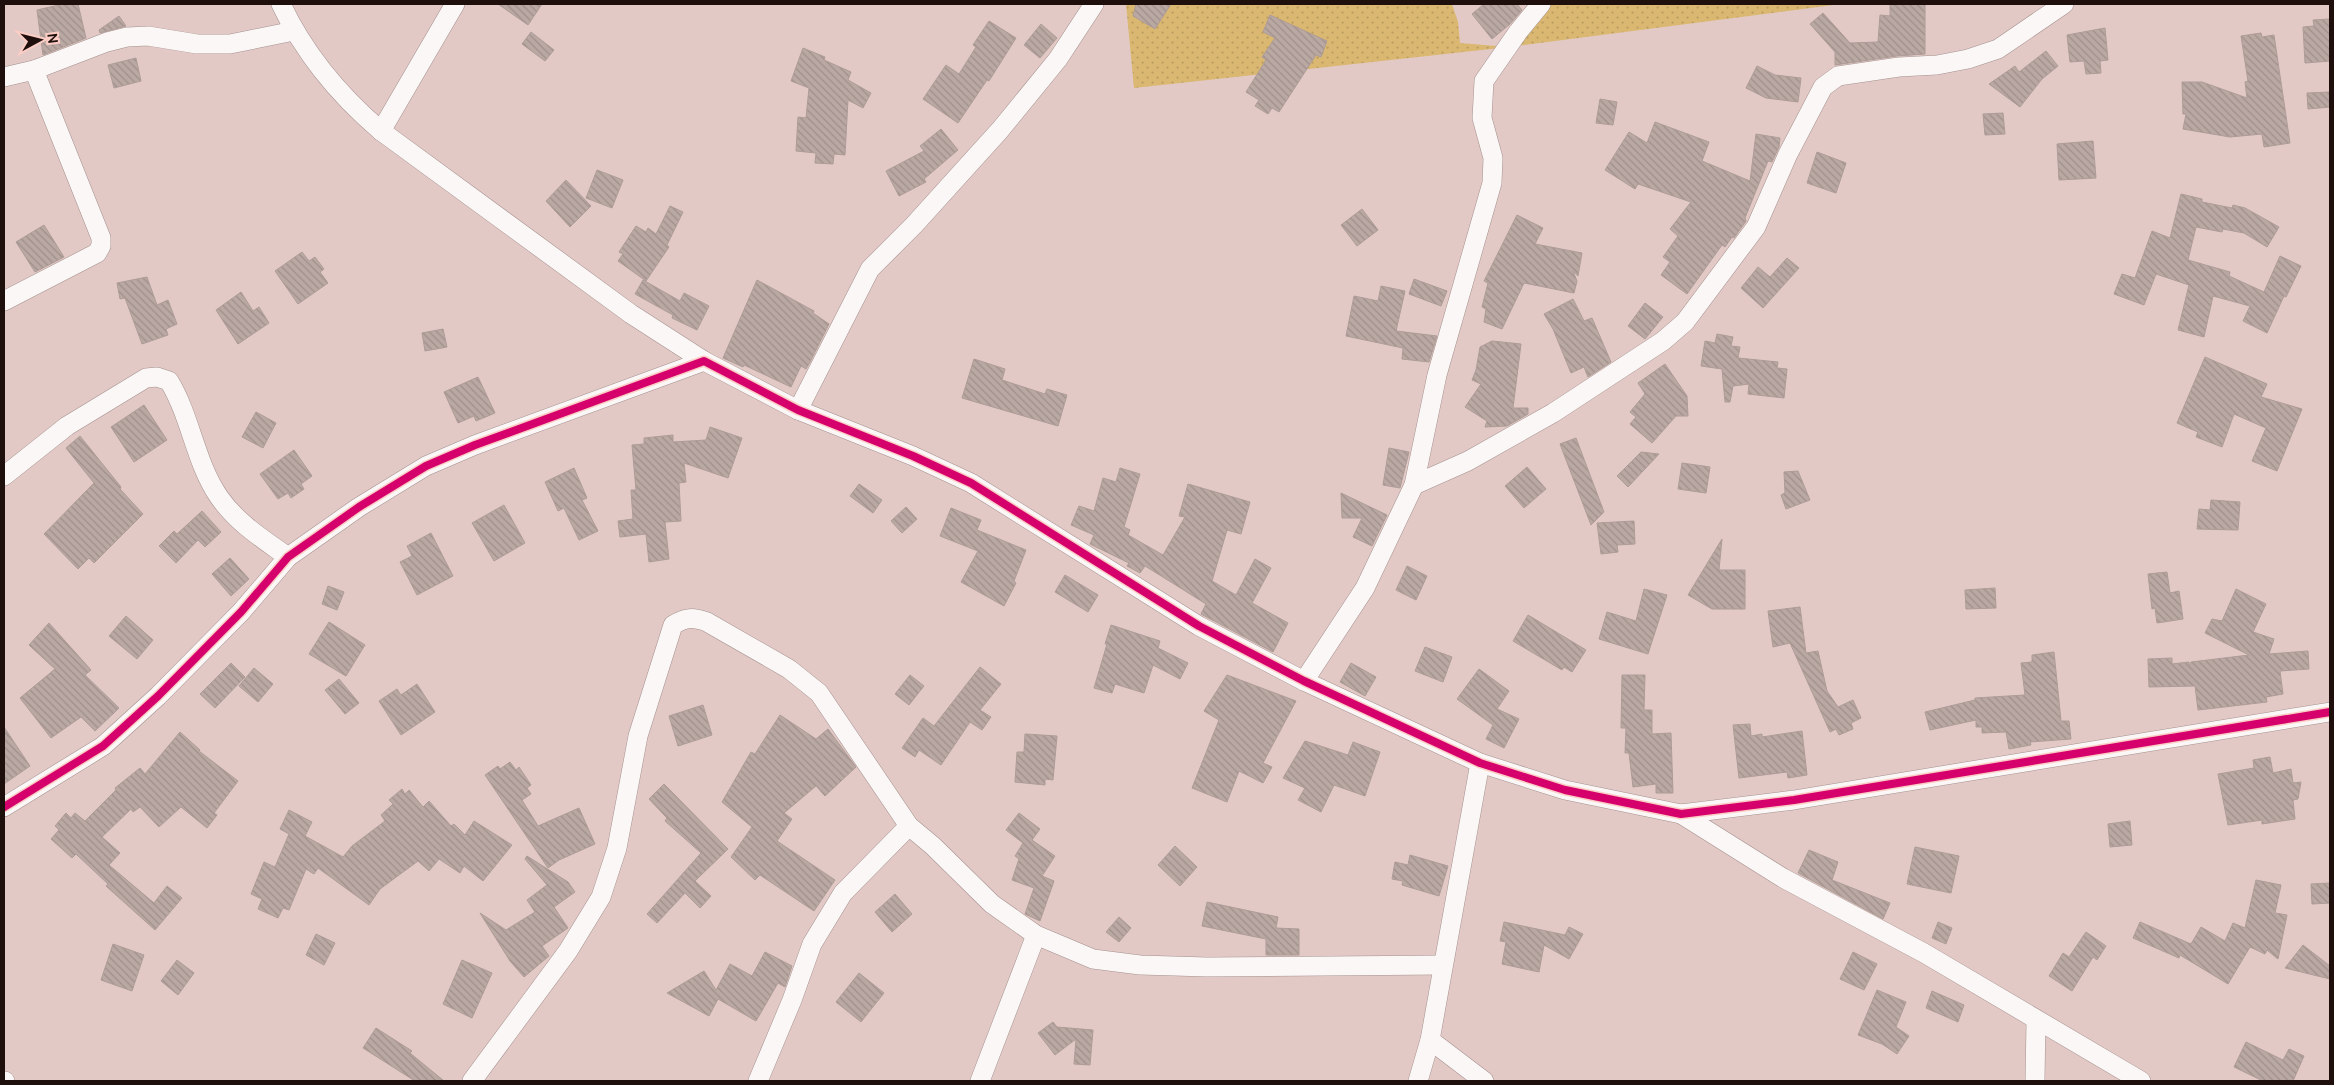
<svg xmlns="http://www.w3.org/2000/svg" width="2334" height="1085" font-family="Ubuntu,sans-serif">
  <style>
    .grass { fill: url(#grass-dots) }
    .building { fill: url(#building-back-hatch); stroke: #ae9c96 }
    .lines { fill: none; stroke-linecap: round; stroke-linejoin: round }
    .minor-casing { stroke: #a4918f; stroke-width: 20 }
    .minor { stroke: #fbf7f6; stroke-width: 19 }
    .cycleway-casing { stroke: #fbcdc5; stroke-width: 11 }
    .cycleway { stroke: #d6006c; stroke-width: 8 }
  </style>
  <defs>
    <pattern id="grass-dots" width="8" height="8" patternUnits="userSpaceOnUse" patternTransform="scale(1.25)"><rect width="8" height="8" fill="#dbb871"/><path d="M2 2h.1M6 6h.1" fill="none" stroke="#bc9d61" stroke-width="1.8" stroke-linecap="round"/></pattern>
    <pattern id="building-back-hatch" width="6" height="6" patternUnits="userSpaceOnUse" patternTransform="scale(1.25)"><rect width="6" height="6" fill="#baa8a3"/><path d="M-1 5l2 2M0 0l6 6M5-1l2 2" fill="none" stroke="#9f8f8b"/></pattern>
  </defs>
  <rect width="100%" height="100%" fill="#e2c9c5"/>
  <path class="grass" d="M1126 4H1452L1458 22 1460 43 1509 47 1541 4H1841L1509 47 1134 88Z"/>
  <g class="building">
    <path d="M63 4H78L86 38 43 55 37 10Z"/>
    <path d="M498 4H542L528 25Z"/>
    <path d="M1136 4H1171L1155 29 1133 16Z"/>
    <path d="M1484 4H1517L1522 10 1510 24 1492 39 1472 14Z"/>
    <path d="M1890 4H1925V54L1897 56 1835 65V52L1810 24 1823 13 1850 43 1878 42 1880 15 1890 16Z"/>
    <path d="M1270 15 1327 41 1321 57 1316 55 1279 112 1272 108 1268 114 1255 106 1259 100 1246 92 1266 60 1262 57 1275 38 1263 32Z"/>
    <path d="M119 16 126 26 100 33 99 30Z"/>
    <path d="M2330 19V61L2305 63 2303 27 2314 26 2313 20Z"/>
    <path d="M989 21 1016 38 989 81 987 80 958 123 923 99 946 65 959 74 976 47 973 45Z"/>
    <path d="M1041 24 1057 38 1040 58 1024 45Z"/>
    <path d="M2105 28 2108 60 2100 61 2101 73 2086 74 2084 61 2070 62 2067 35Z"/>
    <path d="M531 32 554 50 545 61 522 44Z"/>
    <path d="M2261 33 2262 37 2274 35 2290 143 2264 147 2262 134 2230 137 2183 129 2186 114H2183L2182 82H2202L2247 98 2245 82 2248 81 2241 36Z"/>
    <path d="M803 48 825 57 824 60 851 72 848 80 871 93 863 108 848 100 845 155 834 154 833 164 815 163 816 153 796 151 798 117 806 118 809 88 791 81Z"/>
    <path d="M2046 51 2058 66 2042 79 2020 107 1989 84 2015 66 2019 72Z"/>
    <path d="M136 58 141 81 114 88 108 65Z"/>
    <path d="M1757 66 1775 75 1801 78 1798 102 1766 98 1746 88Z"/>
    <path d="M2330 92V107L2308 109 2307 93Z"/>
    <path d="M1600 99 1617 102 1613 125 1596 123Z"/>
    <path d="M2003 113 2005 134 1985 135 1983 114Z"/>
    <path d="M1655 122 1709 142 1702 161 1750 181 1756 134 1780 138 1779 147 1772 162 1768 161 1745 218 1746 221 1734 238 1732 237 1725 247 1722 245 1687 294 1661 275 1670 262 1663 257 1678 236 1670 229 1691 202 1638 184 1635 189 1605 170 1629 132 1647 143Z"/>
    <path d="M941 129 958 150 924 179 926 182 899 196 886 171 924 151 920 146Z"/>
    <path d="M2093 141 2096 178 2059 180 2057 144Z"/>
    <path d="M1817 152 1846 163 1836 193 1807 183Z"/>
    <path d="M597 170 623 180 612 208 586 198Z"/>
    <path d="M566 180 591 206 570 227 546 201Z"/>
    <path d="M2181 194 2202 199V202L2232 208 2233 205 2245 208 2279 227 2267 247 2244 233 2223 229 2222 232 2196 227 2188 260 2230 272 2229 276 2264 292 2280 256 2301 266 2286 297 2284 296 2267 333 2243 321 2250 306 2213 296 2204 337 2178 330 2189 285 2156 274 2144 305 2114 294 2122 274 2135 278 2152 231 2170 238Z"/>
    <path d="M670 206 683 212 667 245 669 247 646 281 618 261 623 254 619 252 636 226 646 232 648 228 656 234Z"/>
    <path d="M1362 209 1378 230 1357 246 1341 225Z"/>
    <path d="M1517 215 1543 228 1535 244 1582 253 1578 276 1573 271 1577 281 1574 293 1524 283 1502 329 1484 322 1486 309 1482 307 1488 283 1484 281Z"/>
    <path d="M44 225 64 257 35 272 16 242Z"/>
    <path d="M302 252 309 261 315 257 324 269 320 272 328 283 298 304 275 271Z"/>
    <path d="M1787 258 1799 268 1763 308 1741 288 1758 267 1770 277Z"/>
    <path d="M147 277 157 305 168 300 177 324 166 329 168 335 142 344 125 298 120 299 117 283Z"/>
    <path d="M1414 279 1447 291 1441 306 1409 294Z"/>
    <path d="M643 280 680 301 684 293 709 306 697 330 672 318 673 315 635 294Z"/>
    <path d="M757 280 814 311 813 313 829 324 810 362 806 369 801 366 791 387 744 365 743 367 723 358Z"/>
    <path d="M1381 286 1405 291 1396 331 1437 336 1429 362 1402 359 1403 348 1346 336 1354 296 1378 301Z"/>
    <path d="M241 292 253 311 259 307 269 323 238 344 216 310Z"/>
    <path d="M1573 299 1584 321 1592 318 1611 362 1588 377 1584 367 1571 373 1553 329 1544 314Z"/>
    <path d="M1645 303 1663 317 1645 339 1628 326Z"/>
    <path d="M443 329 447 347 425 351 422 333Z"/>
    <path d="M1717 334 1733 337 1731 346 1740 347 1738 358 1778 362 1777 368 1787 369 1784 398 1748 394 1749 384 1733 386 1730 402H1725L1722 369 1701 366 1705 341 1715 343Z"/>
    <path d="M1492 341 1521 344 1513 408H1528V414L1507 426 1485 427 1487 421 1465 407 1481 384 1472 380 1476 370 1480 347Z"/>
    <path d="M2205 357 2267 384 2261 397 2302 409 2277 471 2252 461 2266 428 2234 414 2222 447 2196 437 2198 432 2177 423Z"/>
    <path d="M974 359 1005 369 1002 380 1045 394 1047 389 1067 395 1058 426 962 398Z"/>
    <path d="M1665 364 1687 396 1688 416H1676L1652 443 1630 424 1636 417 1630 412 1645 394 1638 383Z"/>
    <path d="M478 377 495 413 476 421 474 416 458 423 444 392Z"/>
    <path d="M144 405 167 440 134 462 111 427Z"/>
    <path d="M256 412 276 423 263 448 242 437Z"/>
    <path d="M710 427 742 438 728 478 684 463 686 482 679 483 681 521 665 522 669 559 649 562 646 534 620 537 618 521 633 519 631 490H636L632 445 644 444V438L673 435V442L706 440Z"/>
    <path d="M80 436 121 487 120 489 143 514 94 563 89 558 78 569 44 534 94 483 66 448Z"/>
    <path d="M1576 438 1604 512 1591 525 1560 444Z"/>
    <path d="M1389 448 1409 452 1400 488 1383 485Z"/>
    <path d="M294 450 312 476 301 484 304 489 291 498 288 493 278 499 260 474Z"/>
    <path d="M1641 452 1659 454 1628 487 1617 476Z"/>
    <path d="M1682 463 1710 467 1706 493 1678 489Z"/>
    <path d="M1527 467 1546 489 1524 508 1505 486Z"/>
    <path d="M574 468 587 498 582 500 598 531 579 540 564 508 558 511 545 482Z"/>
    <path d="M1120 468 1140 474 1124 527 1130 530 1128 535 1163 555 1185 517 1179 516 1188 484 1250 502 1241 534 1227 530 1212 581 1236 595 1255 559 1271 568 1252 603 1288 623 1273 652 1201 614 1206 604 1158 574 1145 566 1140 573 1127 566 1129 563 1090 544 1094 535 1071 525 1079 506 1094 511 1103 478 1116 482Z"/>
    <path d="M1798 471 1810 500 1786 509 1781 495 1785 493 1784 472Z"/>
    <path d="M859 484 882 500 873 513 850 496Z"/>
    <path d="M1341 493 1387 515 1372 546 1353 537 1362 518H1342Z"/>
    <path d="M2211 500 2240 502 2238 530 2197 529 2199 509 2210 510Z"/>
    <path d="M504 505 525 543 494 561 472 523Z"/>
    <path d="M906 507 917 519 902 533 891 521Z"/>
    <path d="M951 508 981 520 977 530 1026 550 1014 581 1016 583 1004 606 961 582 978 551 940 536Z"/>
    <path d="M202 511 221 532 205 547 198 540 176 563 159 546 174 531 177 534Z"/>
    <path d="M1634 521 1635 544 1617 545 1618 552 1601 554 1597 523Z"/>
    <path d="M431 533 453 576 417 595 400 562 412 556 407 546Z"/>
    <path d="M1722 539 1719 570H1745V609H1712L1688 595Z"/>
    <path d="M230 558 249 579 231 596 212 574Z"/>
    <path d="M1407 566 1427 576 1416 600 1396 590Z"/>
    <path d="M2167 572 2170 593 2179 591 2183 619 2157 623 2155 608 2152 609 2148 574Z"/>
    <path d="M1065 575 1098 595 1088 612 1055 592Z"/>
    <path d="M328 586 344 592 337 610 322 604Z"/>
    <path d="M1995 588 1996 608 1966 609 1965 590Z"/>
    <path d="M1644 589 1667 595 1648 654 1599 639 1607 612 1636 621Z"/>
    <path d="M2236 589 2266 604 2253 632 2274 639 2269 654 2308 651 2309 669 2280 671 2283 694 2266 697 2267 702 2198 710 2195 686 2149 687 2148 659 2172 658V664L2189 662V666L2191 662 2249 655 2205 633 2212 619 2222 621Z"/>
    <path d="M1800 607 1806 653 1818 651 1827 691 1838 707 1853 700 1861 718 1851 723 1853 729 1839 735 1836 729 1830 732 1790 643 1773 647 1768 611Z"/>
    <path d="M1528 615 1586 650 1572 672 1564 667 1562 670 1513 641Z"/>
    <path d="M126 616 153 640 137 659 109 636Z"/>
    <path d="M329 622 365 645 346 676 309 654Z"/>
    <path d="M49 623 91 670 85 675 119 708 95 731 81 717 51 738 20 698 55 669 29 645Z"/>
    <path d="M1111 625 1160 641 1158 648 1188 663 1180 679 1153 665 1144 693 1115 684 1112 693 1094 688 1107 644H1105Z"/>
    <path d="M1425 647 1452 657 1443 682 1415 671Z"/>
    <path d="M2054 652 2061 721H2069L2071 739 2030 742 2031 745 2009 749 2006 732 1982 733V727H1976V720L1930 730 1925 712 1975 700V698L2025 695 2021 663 2032 662V655Z"/>
    <path d="M231 663 245 677 215 708 200 694Z"/>
    <path d="M1351 663 1376 677 1365 696 1340 682Z"/>
    <path d="M980 667 1001 684 980 710 991 717 982 730 970 722 941 765 919 750 915 757 902 748 923 718 934 726Z"/>
    <path d="M254 668 273 684 258 702 239 686Z"/>
    <path d="M1479 669 1509 691 1497 709 1519 719 1504 748 1486 739 1493 725 1457 699Z"/>
    <path d="M910 675 924 686 909 705 895 694Z"/>
    <path d="M1227 675 1296 701 1263 763 1272 767 1263 783 1239 771 1227 802 1192 788 1219 720 1204 711Z"/>
    <path d="M1622 675H1645L1644 710H1652V734L1671 733 1673 793H1656V784L1633 787 1629 753H1625L1626 728H1621Z"/>
    <path d="M339 679 359 703 345 714 325 690Z"/>
    <path d="M417 684 435 712 401 735 379 701 397 689 401 695Z"/>
    <path d="M703 705 712 735 678 746 669 716Z"/>
    <path d="M780 715 816 739 828 729 856 767 825 796 816 786 784 813 792 819 777 841 835 880 814 911 760 875 755 880 731 857 752 827 722 802 751 752 755 754Z"/>
    <path d="M1750 724 1751 736 1762 734V737L1802 731 1807 775 1788 778 1787 772 1739 778 1733 725Z"/>
    <path d="M4 727 30 766 4 784Z"/>
    <path d="M180 732 200 750 199 751 238 781 214 813 217 815 207 828 181 807 159 827 140 807 133 812 131 809 102 837 120 853 109 865 154 903 167 886 182 898 155 930 106 886 108 884 76 854 72 858 51 839 59 830 55 826 66 813 71 818 75 813 85 821 116 790 115 788 140 768 145 774Z"/>
    <path d="M1025 734 1057 736 1053 780 1045 779V785L1015 782 1017 752H1024Z"/>
    <path d="M1305 741 1348 755 1353 742 1380 752 1365 796 1334 785 1321 812 1298 800 1305 788 1283 778Z"/>
    <path d="M2270 757 2273 773 2291 769 2293 783 2301 782 2298 799 2293 800 2295 819 2262 824V820L2228 825 2218 774 2254 768 2253 760Z"/>
    <path d="M510 762 516 770 519 767 531 785 527 788 531 794 522 800 538 826 579 808 595 844 559 860 548 868 485 775 498 766 500 769Z"/>
    <path d="M664 784 728 849 695 881 711 896 700 908 685 893 657 923 647 914 701 853 665 821 667 818 649 799Z"/>
    <path d="M402 789 405 794 409 790 423 807 429 801 451 826 454 824 465 835 474 821 512 845 483 881 464 866 460 873 439 859 429 871 418 861 380 889 369 905 318 868 314 874 306 869 289 910 283 908 278 918 258 909 262 899 251 894 264 862 275 867 289 834 280 829 289 810 312 822 305 836 343 857 352 846 385 821 381 815 393 804 389 800Z"/>
    <path d="M1019 813 1040 829 1032 840 1055 856 1042 876 1054 881 1040 921 1025 914 1034 888 1012 880 1019 859 1015 856 1023 843 1006 830Z"/>
    <path d="M2130 821 2132 845 2110 847 2108 824Z"/>
    <path d="M1175 846 1197 867 1180 886 1158 865Z"/>
    <path d="M1915 847 1959 856 1951 893 1907 884Z"/>
    <path d="M1809 850 1838 862 1832 880 1890 903 1883 919 1798 873Z"/>
    <path d="M1410 855 1448 866 1439 896 1402 885 1403 881 1392 879 1395 862 1408 865Z"/>
    <path d="M527 856 568 882 575 892 554 907 568 928 542 946 549 956 524 977 510 961 480 913 506 930 535 912 527 900 547 885 525 859Z"/>
    <path d="M2256 880 2281 885 2275 913 2287 915 2278 959 2267 950 2265 954 2250 947 2228 984 2180 955 2179 958 2133 938 2140 922 2191 944 2201 927 2225 941 2233 923 2245 928Z"/>
    <path d="M2330 883V903L2312 904 2311 884Z"/>
    <path d="M895 894 912 914 892 932 875 912Z"/>
    <path d="M1207 902 1278 917 1276 928 1299 929V955H1266V939L1202 926Z"/>
    <path d="M1119 917 1131 928 1119 942 1106 932Z"/>
    <path d="M1504 922 1565 935 1569 927 1583 934 1569 959 1544 945 1539 972 1502 964 1506 942 1500 941Z"/>
    <path d="M1938 922 1952 928 1946 944 1932 938Z"/>
    <path d="M2086 932 2106 946 2097 960 2093 957 2072 991 2049 976 2063 953 2069 957Z"/>
    <path d="M316 934 335 943 324 965 306 955Z"/>
    <path d="M113 944 144 955 132 991 101 980Z"/>
    <path d="M2303 945 2330 966V979L2285 968Z"/>
    <path d="M765 952 792 966 785 987 778 983 756 1021 718 999 709 1016 667 993 704 971 716 990 730 964 752 976Z"/>
    <path d="M1853 952 1877 964 1864 990 1840 979Z"/>
    <path d="M177 960 194 973 178 995 161 981Z"/>
    <path d="M462 960 492 973 472 1018 443 1004Z"/>
    <path d="M859 973 884 993 861 1022 836 1002Z"/>
    <path d="M1877 990 1906 1002 1896 1027 1909 1036 1897 1054 1882 1044 1858 1035Z"/>
    <path d="M1932 991 1964 1005 1958 1022 1926 1008Z"/>
    <path d="M1053 1022 1057 1027 1093 1030 1090 1065 1074 1064 1076 1039 1055 1055 1038 1033Z"/>
    <path d="M376 1028 412 1051 410 1053 444 1081H415L363 1048Z"/>
    <path d="M2246 1042 2283 1060 2289 1049 2304 1056 2293 1081H2263L2234 1067Z"/>
  </g>
  <g class="lines">
    <defs>
      <g id="minor">
        <path d="M281 4C304 53 340 96 381 131L631 314 704 361"/>
        <path d="M4 77 34 70 107 42 127 37 148 36 197 44H230L294 31"/>
        <path d="M381 131 455 4"/>
        <path d="M4 301 97 253 101 246V238L34 70"/>
        <path d="M798 410 870 269 914 225 1000 130 1058 59 1094 4"/>
        <path d="M4 476 67 426 146 378 157 377 169 381C191 417 195 462 219 497 237 523 263 539 288 557"/>
        <path d="M1414 485 1468 461 1553 413 1663 341 1685 322 1756 227 1788 154 1823 87 1838 76 1899 67 1937 65 1968 59 1998 49 2064 4"/>
        <path d="M1304 681 1365 588 1414 485 1437 375 1492 183 1493 158 1482 118 1484 81 1518 32 1541 4"/>
        <path d="M4 807 103 746 158 696 241 612 288 557 359 507 426 466 475 445 704 361 798 410 913 456 971 483 1199 626 1304 681 1480 763 1565 790 1681 814 1794 800 2330 712"/>
        <path d="M1681 814 1783 878 1924 953 2141 1081"/>
        <path d="M1430 1040 1484 1081"/>
        <path d="M4 1081H5"/>
        <path d="M472 1081 568 951 601 897 617 848 638 736 673 625C686 617 693 617 707 622L789 669 819 693 909 826 933 846 992 904 1036 935 1093 959 1140 965 1207 967 1443 965"/>
        <path d="M758 1081 792 1000 812 944 843 893 909 826"/>
        <path d="M980 1081 1036 935"/>
        <path d="M1418 1081 1430 1040 1480 763"/>
        <path d="M2035 1081 2036 1021"/>
      </g>
    </defs>
    <use href="#minor" class="minor-casing"/>
    <use href="#minor" class="minor"/>
    <defs>
      <path id="cycleway" d="M4 807 103 746 158 696 241 612 288 557 359 507 426 466 475 445 704 361 798 410 913 456 971 483 1199 626 1304 681 1480 763 1565 790 1681 814 1794 800 2330 712"/>
    </defs>
    <use href="#cycleway" class="cycleway-casing"/>
    <use href="#cycleway" class="cycleway"/>
  </g>
  <rect width="2334" height="1085" fill="none" stroke="#1e0f0d" stroke-width="10"/>
  <g transform="translate(40 40) rotate(83)" stroke="#fbcdc5" stroke-width="4" paint-order="stroke">
  <path d="M0-4L9 19L0 12L-9 19Z" fill="#1e0f0d"/>
  <text y="-8" font-size="14" font-weight="bold" text-anchor="middle" fill="#1e0f0d">N</text>
  </g>
</svg>
